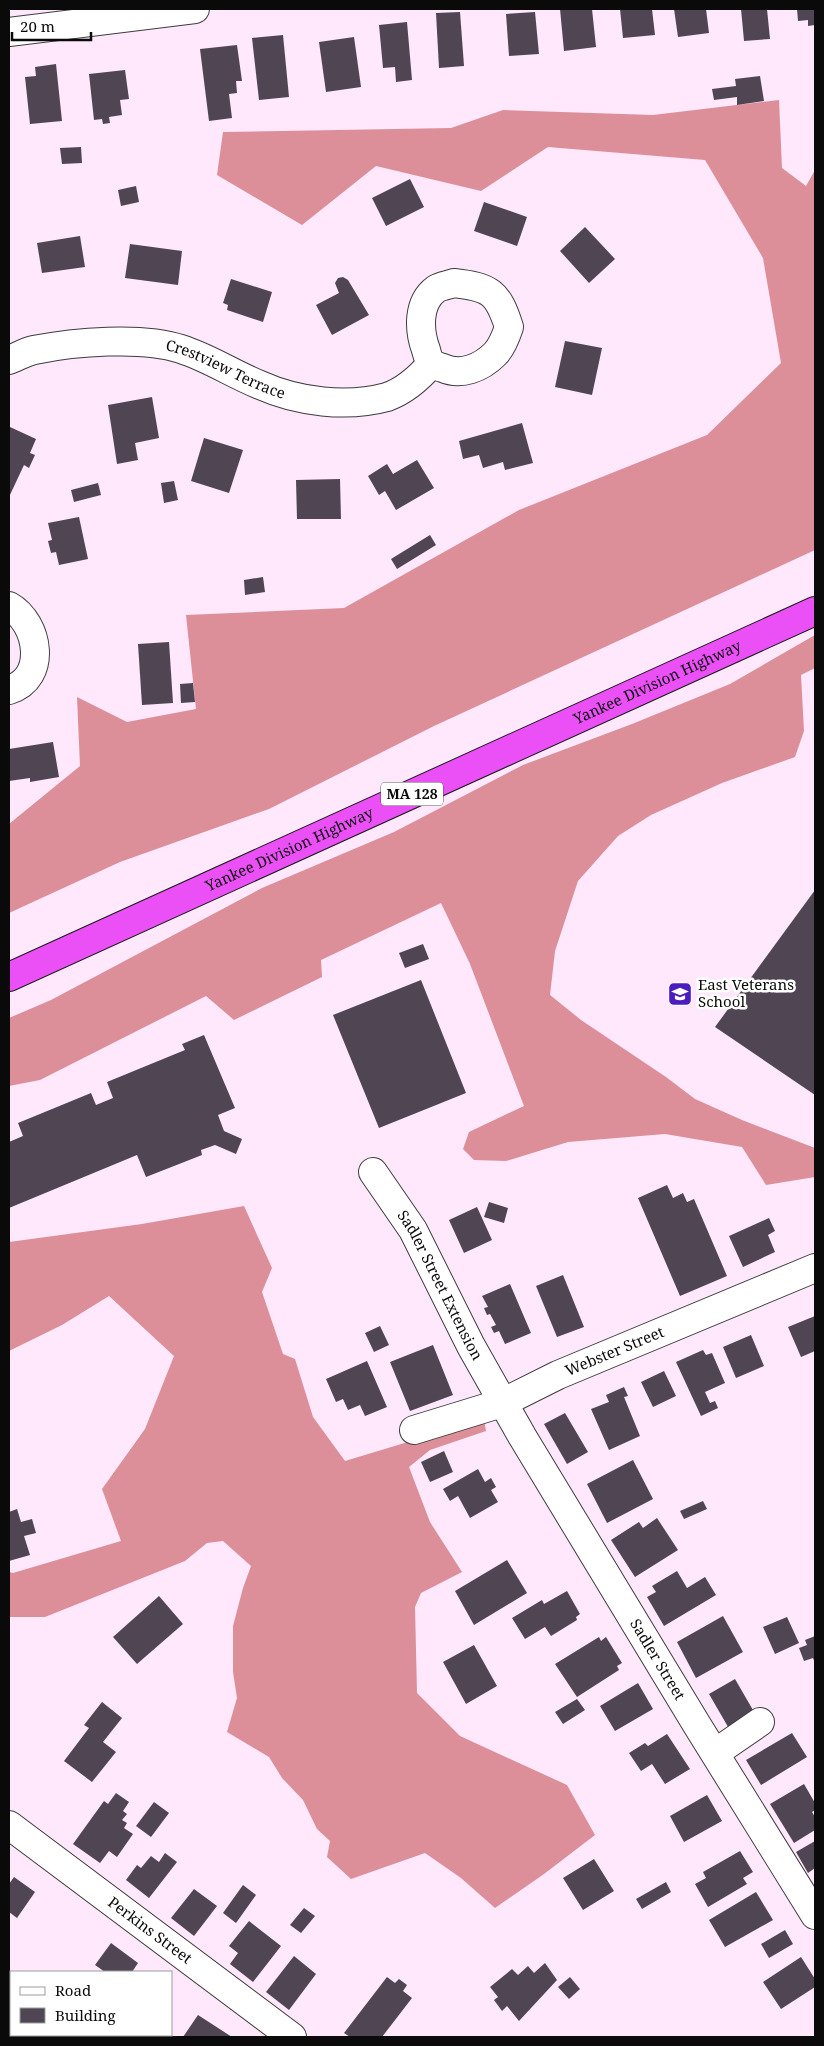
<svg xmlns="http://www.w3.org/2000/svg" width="824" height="2046" font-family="'Noto Serif',serif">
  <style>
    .forest { fill: #dc8f98 }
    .building { fill: #504653 }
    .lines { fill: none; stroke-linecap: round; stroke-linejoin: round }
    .minor-casing { stroke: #3d3d3d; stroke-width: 30 }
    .trunk-casing { stroke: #1b1b1b; stroke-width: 30 }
    .minor { stroke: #fff; stroke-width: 28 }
    .trunk { stroke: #ea50f6; stroke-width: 28 }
    .labels { text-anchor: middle; stroke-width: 5; stroke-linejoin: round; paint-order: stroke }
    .shield { fill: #fff; stroke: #545454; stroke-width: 1 }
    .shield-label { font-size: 14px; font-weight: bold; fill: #0a0a0a }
    .street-label { font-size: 15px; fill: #0a0a0a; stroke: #fff }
    .poi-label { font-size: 15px; fill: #0a0a0a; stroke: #fff; text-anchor: start }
  </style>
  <rect width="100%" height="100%" fill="#ffe7fc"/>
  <g class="forest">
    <path d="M779 100 782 168 806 186 815 170V550L434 726 269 809 120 862 9 913V824L80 766 77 697 127 722 196 709 186 615 344 608 519 510 707 435 781 363 763 258 705 160 548 147 481 191 376 166 302 225 217 175 223 132 451 128 503 110 653 115Z"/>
    <path d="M815 635V668L801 675 804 731 795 757 722 783 651 815 618 836 578 881 555 951 550 995 581 1020 666 1077 695 1099 742 1120 815 1148V1177L766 1185 742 1147 665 1134 568 1142 506 1161 474 1160 463 1149 469 1132 524 1106 470 964 441 903 321 960 322 977 234 1020 206 996 40 1080 9 1086V1018L51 1000 262 888 394 832 523 765 632 724 730 684Z"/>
    <path d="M244 1206 272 1268 262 1292 283 1354 295 1359 313 1417 345 1461 484 1419 486 1431 430 1450 409 1467 430 1522 462 1572 421 1593 415 1607 417 1693 460 1736 567 1785 595 1835 544 1874 495 1908 461 1878 425 1853 351 1879 327 1857 330 1841 317 1829 303 1800 282 1778 269 1757 227 1732 237 1698 233 1672V1626L243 1588 251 1566 223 1541 207 1543 185 1561 45 1617H9V1572L13 1573 121 1541 102 1489 145 1429 174 1356 109 1296 62 1325 9 1351V1242L142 1224Z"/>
  </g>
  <g class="building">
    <path d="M560 9H592L596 47 564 51Z"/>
    <path d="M620 9H652L655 35 623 38Z"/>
    <path d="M674 9H706L709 33 678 37Z"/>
    <path d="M741 9H767L770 39 744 41Z"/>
    <path d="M797 9H815V25L808 26V20L798 21Z"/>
    <path d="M460 12 464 66 439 68 436 13Z"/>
    <path d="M535 12 539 54 509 56 506 14Z"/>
    <path d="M407 22 412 80 396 82 395 67 383 68 379 25Z"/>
    <path d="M283 35 289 97 259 100 252 38Z"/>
    <path d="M354 37 361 87 326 92 319 42Z"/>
    <path d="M237 45 242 81H236L237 93 229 94 232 118 209 121 200 49Z"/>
    <path d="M56 64 62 121 30 124 25 77 36 76 35 67Z"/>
    <path d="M125 70 129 99 120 100 122 115 109 117 110 123 103 124 102 119 94 120 89 74Z"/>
    <path d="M760 76 764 101 737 105V97L714 100 712 89 736 86 735 79Z"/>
    <path d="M81 147 82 163 62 164 60 148Z"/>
    <path d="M410 179 424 207 386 226 372 198Z"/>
    <path d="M136 186 139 202 121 206 118 190Z"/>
    <path d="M484 202 527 217 517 246 474 231Z"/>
    <path d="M585 227 615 259 589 283 560 251Z"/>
    <path d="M80 236 85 267 42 273 37 243Z"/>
    <path d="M130 244 182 251 178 285 125 278Z"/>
    <path d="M343 277 348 280 369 315 332 335 316 305 339 293 335 283 338 278Z"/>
    <path d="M231 279 272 292 263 322 227 310 228 305 223 303Z"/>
    <path d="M565 341 602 348 592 395 555 387Z"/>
    <path d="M152 397 159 438 135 443 138 460 117 464 108 405Z"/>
    <path d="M522 423 533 463 505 470 503 462 483 468 479 455 463 459 459 441Z"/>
    <path d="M10 427 36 439 30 453 35 455 29 468 24 465 9 497Z"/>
    <path d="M204 438 243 450 229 493 191 481Z"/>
    <path d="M417 460 434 488 396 510 385 491 379 495 368 476 387 464 393 474Z"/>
    <path d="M340 479 341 519H297L296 480Z"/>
    <path d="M174 481 178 500 164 503 161 483Z"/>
    <path d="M98 483 101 495 74 502 71 490Z"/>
    <path d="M79 517 88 559 59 565 56 552 51 553 48 541 52 540 48 523Z"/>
    <path d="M430 535 436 545 397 569 391 559Z"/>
    <path d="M263 577 265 592 245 595 244 580Z"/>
    <path d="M169 642 173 703 142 705 138 644Z"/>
    <path d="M193 683 195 702 181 703 180 684Z"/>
    <path d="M53 742 59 777 30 782V778L9 781V749Z"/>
    <path d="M815 890V1095L715 1027Z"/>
    <path d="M423 944 429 959 405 968 399 953Z"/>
    <path d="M421 980 466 1093 379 1128 333 1015Z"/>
    <path d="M204 1035 235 1108 218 1115 224 1131 242 1139 236 1154 215 1145 201 1150 202 1155 146 1177 137 1155 9 1208V1142L23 1136 18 1123 91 1093 96 1105 113 1098 107 1082 185 1050 182 1044Z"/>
    <path d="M667 1185 673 1198 683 1193 687 1202 694 1199 727 1276 680 1296 638 1198Z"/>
    <path d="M489 1202 508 1208 504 1223 484 1217Z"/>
    <path d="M477 1207 492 1240 464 1253 449 1220Z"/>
    <path d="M769 1218 775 1231 768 1235 775 1252 743 1267 729 1236Z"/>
    <path d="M563 1275 584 1327 557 1337 536 1286Z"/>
    <path d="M510 1284 531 1333 505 1344 499 1331 494 1333 491 1327 496 1325 490 1314 487 1315 484 1308 488 1307 482 1296Z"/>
    <path d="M815 1316V1351L801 1357 788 1327Z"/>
    <path d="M380 1326 389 1345 374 1352 365 1333Z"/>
    <path d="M751 1335 764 1366 736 1378 723 1347Z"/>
    <path d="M433 1345 453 1395 410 1411 390 1362Z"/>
    <path d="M703 1350 706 1355 712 1353 725 1383 705 1392 710 1403 715 1401 718 1408 701 1416 676 1362Z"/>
    <path d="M367 1361 387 1407 365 1416 360 1405 348 1410 343 1399 336 1402 326 1379Z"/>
    <path d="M664 1371 676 1396 653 1407 641 1382Z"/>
    <path d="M624 1387 628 1396 624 1397 640 1436 609 1450 591 1409 609 1402 606 1395Z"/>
    <path d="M565 1413 588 1452 567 1464 544 1424Z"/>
    <path d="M444 1451 453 1472 430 1482 421 1462Z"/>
    <path d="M633 1460 653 1499 607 1523 587 1484Z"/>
    <path d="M478 1469 485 1482 491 1478 496 1487 491 1490 498 1502 470 1518 458 1496 450 1501 443 1489Z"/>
    <path d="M703 1501 707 1509 684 1519 680 1511Z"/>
    <path d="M17 1509 21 1522 32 1519 36 1533 24 1536 30 1555 9 1561V1512Z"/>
    <path d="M657 1518 678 1550 635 1577 611 1540 639 1522 643 1528Z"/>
    <path d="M507 1560 527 1593 474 1625 455 1591Z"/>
    <path d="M677 1571 687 1588 705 1577 716 1595 664 1626 647 1597 656 1592 652 1586Z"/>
    <path d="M567 1591 580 1614 576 1617 577 1620 551 1636 545 1627 525 1639 512 1618 542 1600 544 1604Z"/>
    <path d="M159 1596 183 1624 137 1664 113 1637Z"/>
    <path d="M723 1616 743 1652 696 1678 677 1642Z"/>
    <path d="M787 1617 799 1643 775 1654 763 1627Z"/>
    <path d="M815 1636V1663L813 1658 804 1661 799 1648 807 1645 805 1640Z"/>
    <path d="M599 1637 601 1641 606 1637 622 1663 617 1666 619 1670 577 1697 555 1664Z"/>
    <path d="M474 1645 497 1686 466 1704 443 1662Z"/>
    <path d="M735 1679 757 1717 731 1732 709 1694Z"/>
    <path d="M638 1683 653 1709 615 1731 600 1706Z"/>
    <path d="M577 1699 585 1710 563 1724 555 1712Z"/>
    <path d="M102 1702 122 1718 103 1742 116 1752 92 1782 64 1761 89 1728 84 1725Z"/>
    <path d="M792 1733 807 1757 761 1785 746 1760Z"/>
    <path d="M667 1734 690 1769 665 1784 652 1764 641 1771 629 1753 645 1743 648 1746Z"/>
    <path d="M804 1784 815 1803V1810L812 1812 815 1817V1830L794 1843 770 1804Z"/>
    <path d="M116 1793 129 1802 123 1811 127 1814 122 1820 127 1823 124 1828 133 1834 117 1857 109 1851 100 1863 73 1844 104 1801 108 1804Z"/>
    <path d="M707 1795 722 1821 684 1842 670 1816Z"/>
    <path d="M154 1802 169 1813 151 1837 136 1826Z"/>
    <path d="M815 1841V1868L808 1873 796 1852Z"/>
    <path d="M740 1851 753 1872 743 1878 747 1884 708 1907 695 1884 706 1878 703 1872Z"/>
    <path d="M165 1853 177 1862 149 1898 126 1880 137 1865 141 1868 151 1856 159 1862Z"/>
    <path d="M594 1859 614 1891 583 1910 563 1878Z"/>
    <path d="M14 1877 35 1892 17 1918 9 1912V1884Z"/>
    <path d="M666 1882 671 1892 642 1909 636 1899Z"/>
    <path d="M243 1885 256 1895 236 1923 223 1913Z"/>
    <path d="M194 1889 217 1906 194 1936 171 1918Z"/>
    <path d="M756 1892 773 1920 725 1947 709 1920Z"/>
    <path d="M304 1908 315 1916 301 1933 290 1925Z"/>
    <path d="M249 1921 281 1946 253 1982 230 1964 238 1953 229 1946Z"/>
    <path d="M785 1930 793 1944 769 1958 761 1944Z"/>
    <path d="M111 1943 138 1963 132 1972H105L95 1965Z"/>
    <path d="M294 1956 316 1974 289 2010 266 1992Z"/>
    <path d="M801 1957 815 1979V1987L781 2009 763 1982Z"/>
    <path d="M545 1963 557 1980 519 2021 507 2006 502 2011 494 2000 498 1997 490 1987 512 1969 518 1975 528 1966 534 1973Z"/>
    <path d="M387 1977 395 1983 399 1979 407 1985 403 1991 412 1998 382 2037H350L344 2033Z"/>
    <path d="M570 1977 580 1989 569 1999 558 1987Z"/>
    <path d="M198 2015 232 2037H183Z"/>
  </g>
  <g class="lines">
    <defs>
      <g id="minor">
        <path d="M9 32 195 9"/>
        <path d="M454 283C490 287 498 292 509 327 506 336 502 347 495 354 481 368 461 376 443 368 440 367 435 366 432 364 429 361 427 354 426 350 419 331 417 303 436 289 441 286 449 285 454 283Z"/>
        <path id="s1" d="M9 360C17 357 25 352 34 350 74 342 142 336 181 349 209 358 233 374 260 385 298 402 347 408 387 397 404 391 420 377 432 363"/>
        <path d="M9 606C39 623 48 678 9 690"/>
        <path id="s2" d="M373 1172 413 1230 471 1346 522 1436 697 1725 815 1915"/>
        <path id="s3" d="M414 1430 502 1403 558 1375 815 1268"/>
        <path d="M715 1753 760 1722"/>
        <path id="s4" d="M9 1825 292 2037"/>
      </g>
      <g id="trunk">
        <path id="s5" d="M9 977 815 611"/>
      </g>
    </defs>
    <use href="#minor" class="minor-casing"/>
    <use href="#trunk" class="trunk-casing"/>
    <use href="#minor" class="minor"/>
    <use href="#trunk" class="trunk"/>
  </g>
  <defs>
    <symbol id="school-square" viewBox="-11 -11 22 22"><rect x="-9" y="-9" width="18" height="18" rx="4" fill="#4b1dbf" stroke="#fff"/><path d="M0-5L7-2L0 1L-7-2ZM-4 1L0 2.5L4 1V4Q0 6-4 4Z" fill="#fff"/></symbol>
  </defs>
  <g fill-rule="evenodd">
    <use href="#school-square" x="666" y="980" width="28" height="28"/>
  </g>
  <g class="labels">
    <rect class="shield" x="381" y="782.5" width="62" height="23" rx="4"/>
    <g class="shield-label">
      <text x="412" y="799">MA 128</text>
    </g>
    <g class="street-label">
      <text dy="5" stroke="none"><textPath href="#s1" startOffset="224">Crestview Terrace</textPath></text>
      <text dy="5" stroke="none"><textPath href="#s5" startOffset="712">Yankee Division Highway</textPath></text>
      <text dy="5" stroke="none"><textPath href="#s5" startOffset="308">Yankee Division Highway</textPath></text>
      <text dy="5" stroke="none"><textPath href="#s2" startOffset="132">Sadler Street Extension</textPath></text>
      <text dy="5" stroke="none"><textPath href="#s3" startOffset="216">Webster Street</textPath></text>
      <text dy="5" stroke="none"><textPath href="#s2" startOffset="565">Sadler Street</textPath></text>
      <text dy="5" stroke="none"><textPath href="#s4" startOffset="176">Perkins Street</textPath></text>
    </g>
    <g class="poi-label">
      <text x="698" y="990">East Veterans<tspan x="698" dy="17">School</tspan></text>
    </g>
  </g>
  <rect width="824" height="2046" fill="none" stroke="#0a0a0a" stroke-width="20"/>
  <rect x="10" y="1971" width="162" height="65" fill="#ffffff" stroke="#9d9d9d"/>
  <rect x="20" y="1987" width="25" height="8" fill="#ffffff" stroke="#9d9d9d"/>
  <text x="55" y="1996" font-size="15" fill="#0a0a0a">Road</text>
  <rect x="20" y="2008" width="25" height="15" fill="#504653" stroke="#9d9d9d"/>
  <text x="55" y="2021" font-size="15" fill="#0a0a0a">Building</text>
  <path d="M12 32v8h79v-8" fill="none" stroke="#0a0a0a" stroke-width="2.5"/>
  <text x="20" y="32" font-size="15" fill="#0a0a0a" stroke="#ffffff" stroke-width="4" paint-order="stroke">20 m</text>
</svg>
